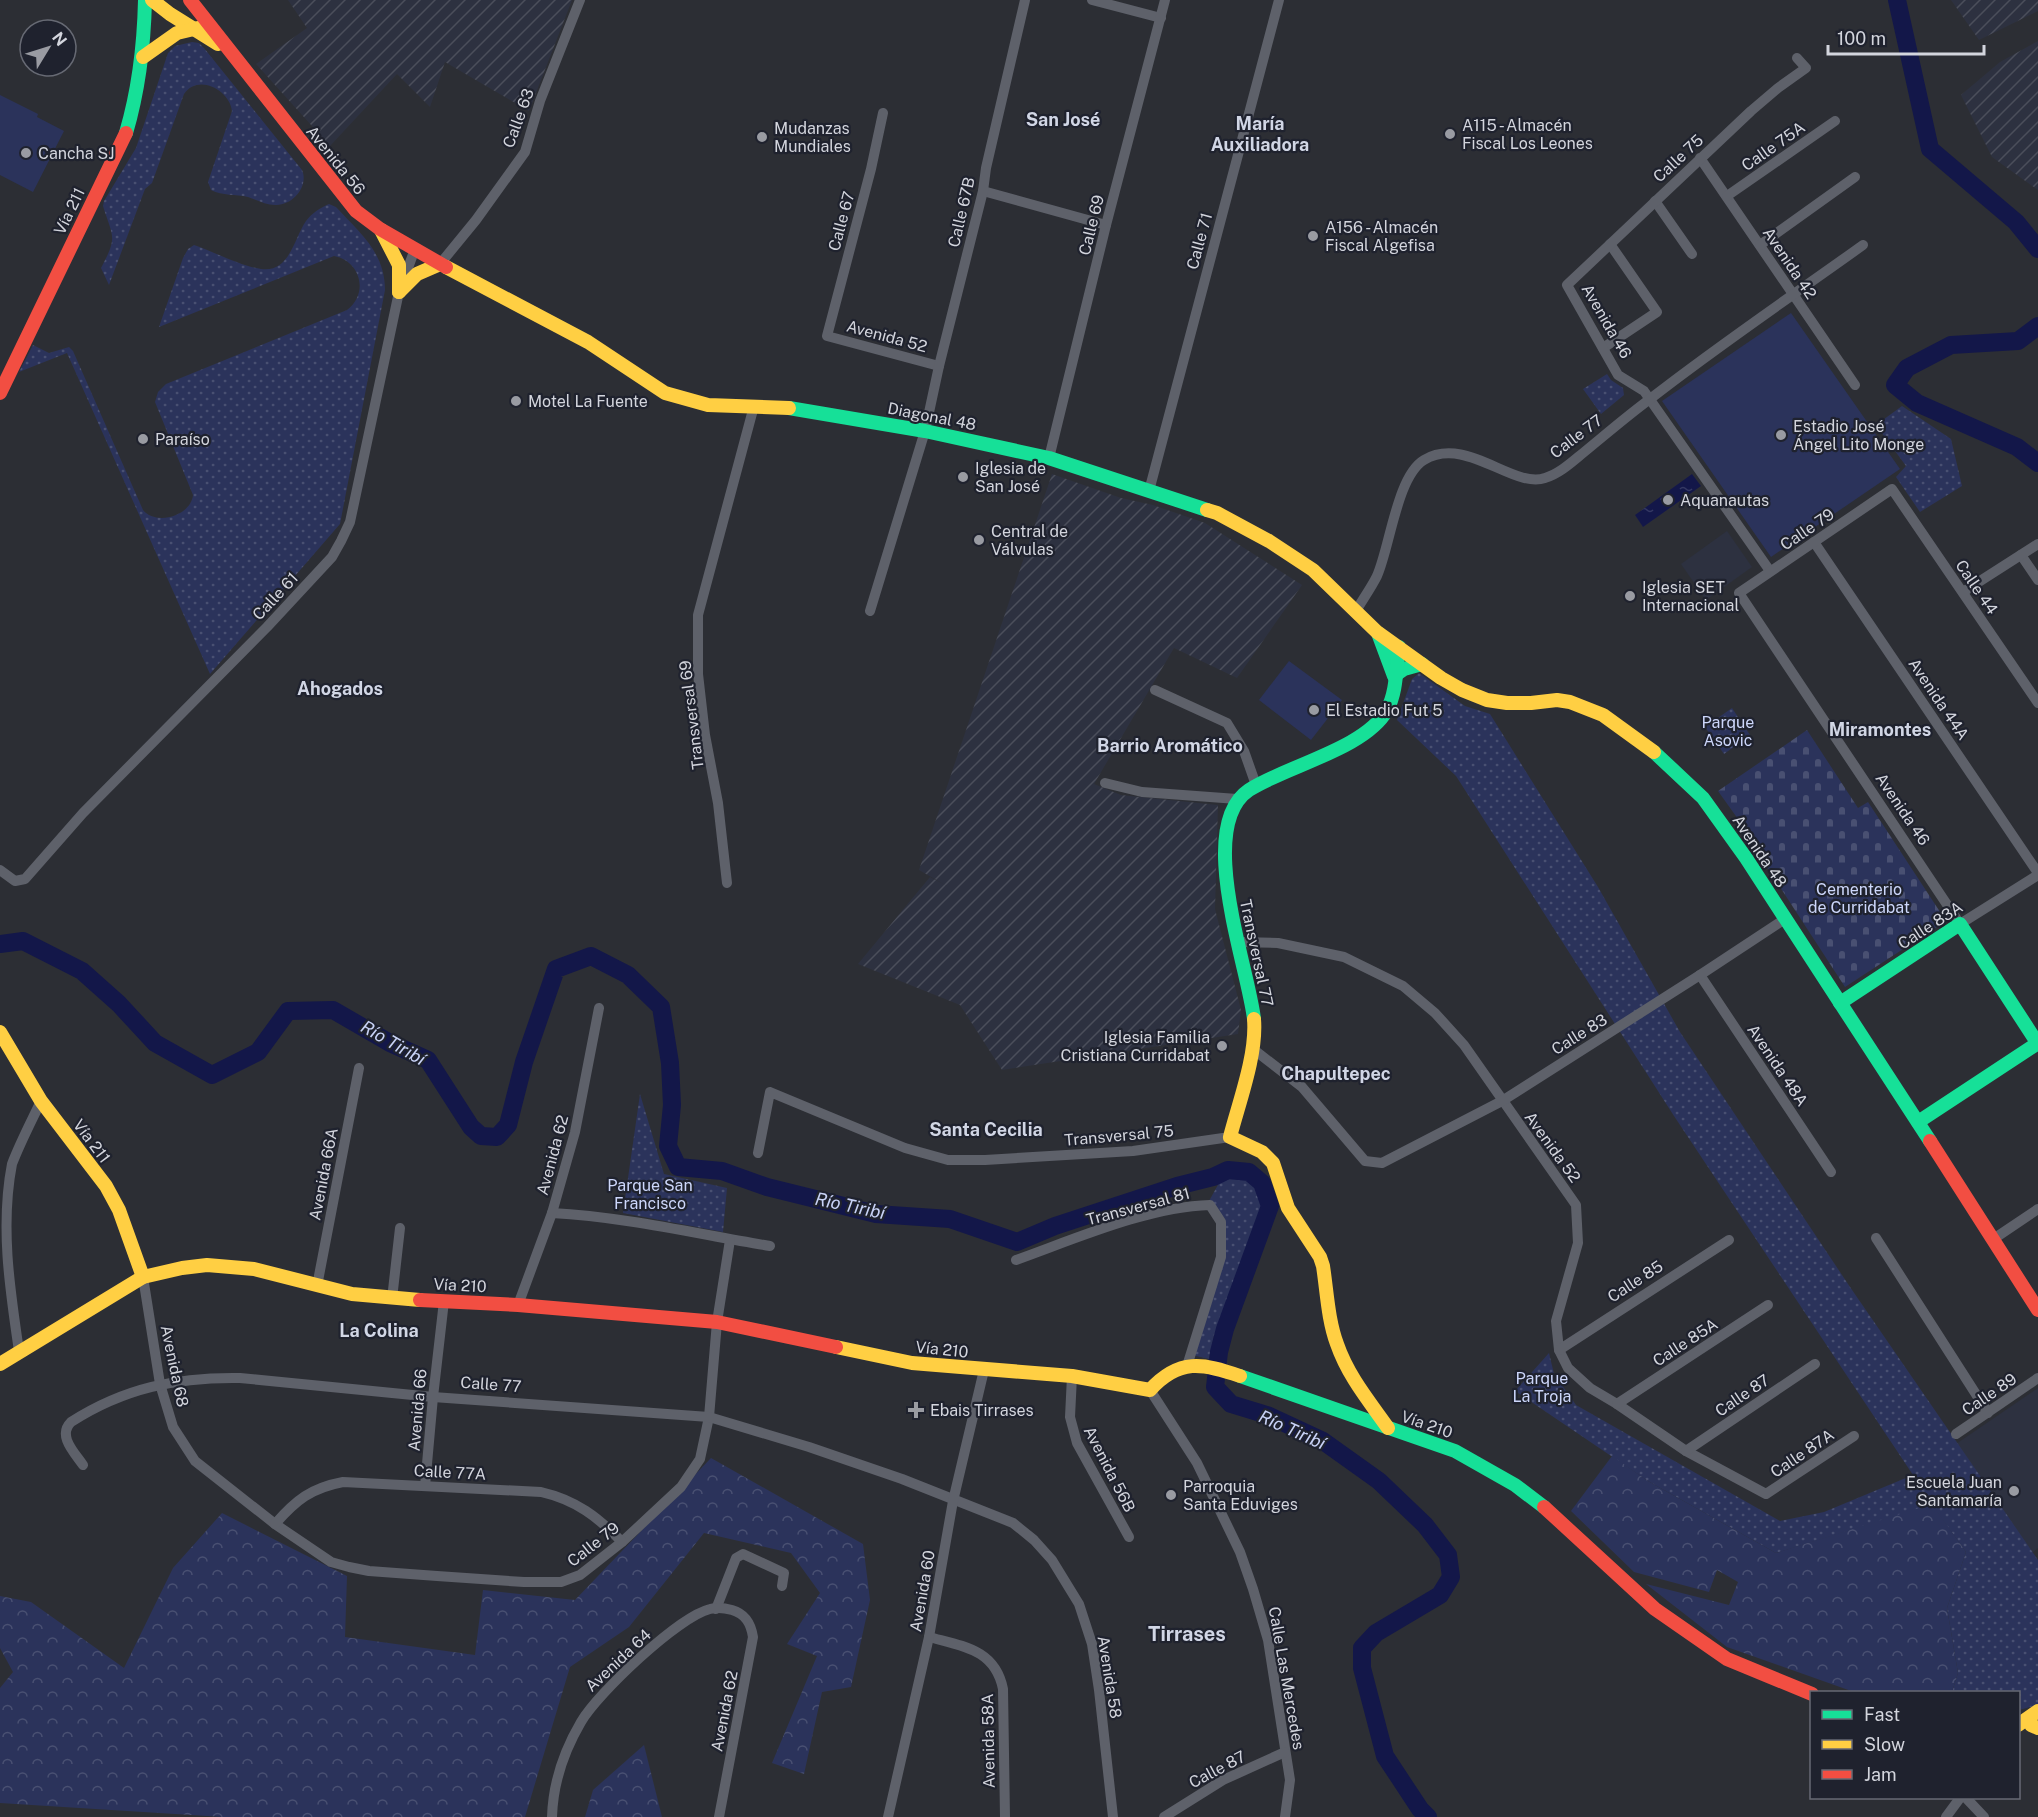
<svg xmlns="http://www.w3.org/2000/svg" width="2038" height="1817" font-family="'Public Sans',sans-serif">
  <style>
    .built { fill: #2d3140 }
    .industrial { fill: url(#industrial-furrows) }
    .grass { fill: url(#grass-dots) }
    .forest { fill: url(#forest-crowns) }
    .cemetery { fill: url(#cemetery-stones) }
    .pitch { fill: #2b335b }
    .water { fill: url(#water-ripples) }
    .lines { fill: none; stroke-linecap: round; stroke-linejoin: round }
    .river { stroke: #131749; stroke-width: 18 }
    .street { stroke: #5e616a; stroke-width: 10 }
    .fast { stroke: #16e098; stroke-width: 14 }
    .slow { stroke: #ffcf43; stroke-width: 14 }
    .jam { stroke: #f24e42; stroke-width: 14 }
    .poi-dot { fill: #999ba2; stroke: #1f222e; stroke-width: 2 }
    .labels { text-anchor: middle; stroke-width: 4.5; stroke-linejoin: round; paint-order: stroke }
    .street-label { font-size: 16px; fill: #d3d5dd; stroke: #1f222e }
    .poi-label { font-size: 16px; fill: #d3d5dd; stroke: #1f222e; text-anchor: start }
    .park-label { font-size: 16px; fill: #cdd7fb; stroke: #1f222e }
    .neighbourhood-label { font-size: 18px; font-weight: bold; fill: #d1d6e5; stroke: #1f222e }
    .water-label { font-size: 18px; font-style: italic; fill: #c8d2f6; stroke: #1f222e }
    .quarter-label { font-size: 20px; font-weight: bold; fill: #d1d6e5; stroke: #1f222e }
  </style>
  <defs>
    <pattern id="industrial-furrows" width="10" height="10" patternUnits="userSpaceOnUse" patternTransform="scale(1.5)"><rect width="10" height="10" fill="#2d3140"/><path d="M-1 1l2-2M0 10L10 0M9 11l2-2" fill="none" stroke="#4b4e5b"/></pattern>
    <pattern id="grass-dots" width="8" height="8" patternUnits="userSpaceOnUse" patternTransform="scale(1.5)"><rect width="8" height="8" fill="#2b335b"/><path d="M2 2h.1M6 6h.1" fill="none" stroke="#495072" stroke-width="1.8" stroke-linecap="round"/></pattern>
    <pattern id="forest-crowns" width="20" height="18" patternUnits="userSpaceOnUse" patternTransform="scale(1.5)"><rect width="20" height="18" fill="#2b335b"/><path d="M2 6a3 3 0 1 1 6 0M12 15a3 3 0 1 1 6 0" fill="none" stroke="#495072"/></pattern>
    <pattern id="cemetery-stones" width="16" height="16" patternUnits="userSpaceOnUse" patternTransform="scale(1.5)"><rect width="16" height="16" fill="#2b335b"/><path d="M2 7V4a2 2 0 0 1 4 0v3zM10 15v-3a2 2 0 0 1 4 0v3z" fill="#495072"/></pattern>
    <pattern id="water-ripples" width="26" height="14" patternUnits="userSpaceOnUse" patternTransform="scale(1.5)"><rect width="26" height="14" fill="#131749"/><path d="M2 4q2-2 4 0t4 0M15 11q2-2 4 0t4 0" fill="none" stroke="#343863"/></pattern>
  </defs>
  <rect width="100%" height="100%" fill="#2c2e34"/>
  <g class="built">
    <path d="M1727 531 1752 567 1706 600 1681 564Z"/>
    <path d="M2038 1388V1548L2032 1553 1956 1444Z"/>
  </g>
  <g class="industrial">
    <path d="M288 0H572L529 111 445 62 430 107 397 74 330 146 256 64 307 28Z"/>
    <path d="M1951 0H2038V11L1979 40Z"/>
    <path d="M2038 41V190L1992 157 1961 95 2000 62Z"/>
    <path d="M1052 474 1121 498 1153 505 1205 523 1302 585 1237 678 1174 648 1094 784 1121 795 1218 805 1215 909 1241 1010 1238 1034 1002 1070 960 1005 858 964 930 877 947 886 919 870Z"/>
  </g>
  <g class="grass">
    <path d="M192 42 199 43 204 48 302 170C309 186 293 206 275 205 266 205 257 200 248 197 235 194 223 196 211 190L208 182 232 111C230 90 198 73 184 94L152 183 145 189 109 285 101 268C118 236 113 238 103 206L104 201 136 148 168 53 175 46Z"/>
    <path d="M329 204 336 207C359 232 385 252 385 290L340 524 210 674 67 353 19 372 33 345 49 353 69 347 73 351 143 510C156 526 191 516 193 495L155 402 158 392 166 384 347 310C369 294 361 261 334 256L159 327 183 258 188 249 194 245C214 252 241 266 261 269 290 273 294 238 306 221 312 213 320 208 329 204Z"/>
    <path d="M1607 374 1611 380 1623 388 1624 395 1601 414 1583 389Z"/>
    <path d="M1902 406 1951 439 1962 486 1920 512 1896 477 1906 466 1876 425Z"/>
    <path d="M1419 673 1465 706 1490 714 1598 887 1680 1032 1850 1287 2038 1560V1705L2019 1710 2018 1692H1952L1958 1673 1947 1608 1966 1552 1932 1505 1776 1553 1648 1481 1515 1391 1549 1353 1554 1374 1576 1405 1780 1521 1824 1512 1913 1475 1674 1116 1456 776 1397 720 1412 679Z"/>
    <path d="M1732 708 1750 735 1724 754 1705 727Z"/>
    <path d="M640 1094 664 1174 727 1188 723 1232 623 1213Z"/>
    <path d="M1224 1174C1255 1180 1258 1179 1267 1210L1214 1336 1209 1359 1192 1355 1224 1259 1223 1221 1209 1201Z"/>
  </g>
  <g class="forest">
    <path d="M1612 1456 1648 1481 1776 1553 1932 1504 1966 1552 1947 1608 1958 1673 1952 1692H1854L1727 1647 1646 1584 1729 1605 1738 1582 1717 1570 1709 1592 1634 1572 1571 1511Z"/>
    <path d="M711 1458 863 1544 870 1600 851 1687 822 1692 804 1774 772 1763 817 1656 787 1644 820 1593 791 1553 704 1533 629 1627 570 1667 525 1817H223L0 1803V1688L13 1672 0 1648V1596L31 1602 124 1668 173 1568 222 1513 347 1576 345 1637 475 1655 483 1590 575 1600Z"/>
    <path d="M644 1745 662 1817H585L593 1790Z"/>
  </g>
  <path class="cemetery" d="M1807 730 1858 808 1868 802 1946 921 1845 987 1765 864 1768 861 1718 791Z"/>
  <g class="pitch">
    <path d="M0 95 38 114 37 117 64 131 33 192 0 175Z"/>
    <path d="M1791 313 1900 469 1771 557 1662 401Z"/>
    <path d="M1289 661 1342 700 1311 740 1259 700Z"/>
  </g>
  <path class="water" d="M1692 474 1701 486 1643 527 1635 515Z"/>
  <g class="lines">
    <g class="river">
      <path d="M1897 0 1930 149 2016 222 2038 249"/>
      <path d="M2038 326 2018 341 1951 345 1907 368 1895 385 1917 403 2017 447 2038 463"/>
      <path d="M0 944 23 941 82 971 119 1004 155 1043 212 1075 258 1052 288 1011 333 1010 390 1043 428 1060 471 1127 481 1136 497 1137 508 1125 524 1062 556 969 591 956 628 975 661 1007 670 1063 672 1105 668 1146 678 1167 722 1171 767 1187 876 1214 950 1219 1017 1242 1055 1226 1177 1186 1213 1177 1228 1170 1249 1172 1262 1183 1270 1206 1225 1329 1219 1352 1215 1387 1231 1404 1267 1415 1323 1441 1379 1481 1425 1525 1448 1555 1451 1577 1440 1595 1376 1633 1362 1648V1668L1385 1756 1420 1809 1428 1817"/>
    </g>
    <g class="street">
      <path d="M1092 0 1161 18"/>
      <path d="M883 113 871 169 827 336 939 366"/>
      <path d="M1700 158 1855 385"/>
      <path d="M983 191 1106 225"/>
      <path d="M1727 196 1835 121"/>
      <path d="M1655 201 1692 254"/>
      <path d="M1760 245 1855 177"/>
      <path d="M440 264 476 220 525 152 540 101 580 0"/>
      <path d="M1603 348 1657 312 1610 244"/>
      <path d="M1049 458 1106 225 1165 0"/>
      <path d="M1149 491 1279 0"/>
      <path d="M1814 542 2038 873"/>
      <path d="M2021 555 2038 580"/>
      <path d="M1770 571 1644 391 1618 375 1567 285 1751 111 1778 88 1806 68 1797 58"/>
      <path d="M1963 592 2038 544"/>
      <path d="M870 611 925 431 939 366 983 191 986 168 1025 0"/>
      <path d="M1356 611C1363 599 1371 588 1377 576 1390 547 1397 476 1424 460 1466 435 1513 489 1545 478 1559 474 1572 462 1583 453 1605 435 1627 416 1650 399 1719 345 1792 296 1863 245"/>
      <path d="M1155 690 1227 723 1244 751 1256 785"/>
      <path d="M2038 703 1892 489 1739 593 1960 924 2038 875"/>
      <path d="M1105 783 1142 792 1237 799"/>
      <path d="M0 870 15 881 25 879 83 813 267 627 332 557 341 541 350 522 399 292 415 249"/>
      <path d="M727 883 718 803 705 735 698 674V615L754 406"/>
      <path d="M1238 942 1278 943 1344 957 1403 986 1435 1013 1464 1045 1576 1205 1578 1243 1556 1321 1559 1350 1568 1368 1590 1388 1617 1404 1686 1451 1766 1494 1854 1436"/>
      <path d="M1700 975 1831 1172"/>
      <path d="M1253 1049 1302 1087 1365 1161 1382 1163 1502 1101 1700 975 1785 919"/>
      <path d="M758 1153 770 1092 905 1148 948 1160H985L1133 1151 1230 1137"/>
      <path d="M552 1213C626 1217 697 1234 770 1246"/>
      <path d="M1876 1238 1988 1413"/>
      <path d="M1992 1240 2038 1209"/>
      <path d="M1016 1260C1075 1239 1147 1207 1210 1205L1221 1222V1257L1187 1366"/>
      <path d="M143 1277 160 1384 173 1427 195 1461 275 1524 331 1562 349 1567 369 1571 437 1576 524 1582H561L580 1575 622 1542 681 1487 700 1459 709 1417 717 1322 730 1240"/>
      <path d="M317 1286 359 1068"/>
      <path d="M392 1299 400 1228"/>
      <path d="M518 1305 552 1213 575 1132 599 1008"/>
      <path d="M1559 1350 1729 1240"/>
      <path d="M19 1351C10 1290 0 1226 12 1164 20 1143 31 1122 41 1101"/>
      <path d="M1072 1376 1070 1417 1077 1443 1129 1537"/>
      <path d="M1150 1390 1197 1463 1240 1552 1253 1589 1268 1640 1290 1780 1285 1817"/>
      <path d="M1617 1404 1768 1305"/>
      <path d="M1956 1434 2038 1378"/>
      <path d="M1686 1451 1815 1364"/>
      <path d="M83 1465C75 1453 57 1436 71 1422 124 1388 177 1377 240 1378L433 1397 709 1417 809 1447 902 1479 1013 1523 1034 1540 1052 1560 1079 1604 1092 1644 1099 1690 1113 1817"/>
      <path d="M425 1486 433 1397 444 1301"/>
      <path d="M275 1524C296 1500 311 1488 343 1482L541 1492C576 1500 598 1517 622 1542"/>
      <path d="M716 1609 736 1558 743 1554 784 1573 782 1586"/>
      <path d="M929 1637C962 1646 995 1649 1003 1689L1005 1817"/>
      <path d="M1966 1798 1984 1817"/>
      <path d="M552 1817C553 1784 564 1751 581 1722 598 1693 678 1617 710 1609 717 1607 725 1608 732 1610 746 1614 751 1624 753 1637L719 1817"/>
      <path d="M888 1817 929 1637 953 1501 984 1370"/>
      <path d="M1164 1817 1223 1780 1285 1752"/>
      <path d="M1946 1817 1960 1798"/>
    </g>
    <g class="fast">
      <path d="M126 133C139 89 144 45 145 0"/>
      <path d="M789 408 925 431 1049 458 1207 510"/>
      <path d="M1378 633 1394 676 1404 669 1422 664"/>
      <path d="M1654 752 1703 798 1746 858 1930 1141"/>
      <path d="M1840 1003 1960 924 2038 1044"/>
      <path d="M1254 1019C1248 966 1195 826 1249 790 1286 766 1365 749 1387 710 1397 692 1396 667 1399 647"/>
      <path d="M1918 1122 2038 1043"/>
      <path d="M1240 1376 1455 1451 1515 1485 1544 1507"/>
    </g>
    <g class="slow">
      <path d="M152 0 170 14 218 44"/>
      <path d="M143 57 177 33 198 28"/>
      <path d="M381 230 399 265V292"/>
      <path d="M446 267 588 342 665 393 708 405 789 408"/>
      <path d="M399 292 417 274 440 264"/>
      <path d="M1207 510 1217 513 1269 541 1313 570 1377 632 1441 678 1462 690 1487 700 1507 703H1531L1557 700 1570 702 1603 715 1654 752"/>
      <path d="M1254 1019C1257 1055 1239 1102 1230 1137L1262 1152 1273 1163 1288 1208 1320 1257 1323 1266C1327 1292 1328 1320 1337 1344 1348 1376 1369 1401 1388 1428"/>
      <path d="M0 1032 41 1101 106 1186 119 1210 143 1277"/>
      <path d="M836 1347 912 1363 1072 1376 1150 1390C1179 1358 1203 1363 1240 1376"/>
      <path d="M0 1364 143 1277 182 1268 207 1265 254 1269 352 1294 420 1300"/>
      <path d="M2018 1725 2038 1711"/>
      <path d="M2031 1725 2038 1728"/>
    </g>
    <g class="jam">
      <path d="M190 0 356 211 380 229 446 267"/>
      <path d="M0 393 126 133"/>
      <path d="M1930 1141 2038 1310"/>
      <path d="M420 1300 518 1305 717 1322 836 1347"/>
      <path d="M1544 1507 1655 1609 1727 1659 1812 1694"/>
    </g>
  </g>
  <g class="poi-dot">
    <circle cx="1450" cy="134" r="6"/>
    <circle cx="762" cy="137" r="6"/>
    <circle cx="26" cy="153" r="6"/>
    <circle cx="1313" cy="236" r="6"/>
    <circle cx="516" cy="401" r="6"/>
    <circle cx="1781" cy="435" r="6"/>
    <circle cx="143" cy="439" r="6"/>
    <circle cx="963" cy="477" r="6"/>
    <circle cx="1668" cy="500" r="6"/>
    <circle cx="979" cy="540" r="6"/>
    <circle cx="1630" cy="596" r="6"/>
    <circle cx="1314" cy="710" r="6"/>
    <circle cx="1222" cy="1046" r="6"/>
    <path d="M913 1401h6v6h6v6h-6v6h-6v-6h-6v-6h6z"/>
    <circle cx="2014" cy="1491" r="6"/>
    <circle cx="1171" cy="1495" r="6"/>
  </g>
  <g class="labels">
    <g class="street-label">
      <text transform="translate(518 118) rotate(-70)" y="6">Calle 63</text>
      <text transform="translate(1773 146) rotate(-35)" y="6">Calle 75A</text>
      <text transform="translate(1678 158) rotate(-43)" y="6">Calle 75</text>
      <text transform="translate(336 160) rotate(51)" y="6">Avenida 56</text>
      <text transform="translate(69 211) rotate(-64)" y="6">Vía 211</text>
      <text transform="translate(961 212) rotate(-77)" y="6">Calle 67B</text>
      <text transform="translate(841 221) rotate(-75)" y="6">Calle 67</text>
      <text transform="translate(1091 225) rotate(-76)" y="6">Calle 69</text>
      <text transform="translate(1199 241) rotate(-75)" y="6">Calle 71</text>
      <text transform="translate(1790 263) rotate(56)" y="6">Avenida 42</text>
      <text transform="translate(1607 321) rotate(60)" y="6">Avenida 46</text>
      <text transform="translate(887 336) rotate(15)" y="6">Avenida 52</text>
      <text transform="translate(932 416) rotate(11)" y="6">Diagonal 48</text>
      <text transform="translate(1576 436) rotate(-37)" y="6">Calle 77</text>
      <text transform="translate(1807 529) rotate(-34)" y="6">Calle 79</text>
      <text transform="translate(1977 587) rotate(56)" y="6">Calle 44</text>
      <text transform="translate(275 596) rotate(-47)" y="6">Calle 61</text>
      <text transform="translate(1939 699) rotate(56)" y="6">Avenida 44A</text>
      <text transform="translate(691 715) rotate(-97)" y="6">Transversal 69</text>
      <text transform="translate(1903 809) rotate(56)" y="6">Avenida 46</text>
      <text transform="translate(1760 851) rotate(56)" y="6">Avenida 48</text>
      <text transform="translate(1930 925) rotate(-33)" y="6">Calle 83A</text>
      <text transform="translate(1257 953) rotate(78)" y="6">Transversal 77</text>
      <text transform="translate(1579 1034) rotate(-32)" y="6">Calle 83</text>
      <text transform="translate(1778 1065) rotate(56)" y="6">Avenida 48A</text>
      <text transform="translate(1119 1135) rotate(-5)" y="6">Transversal 75</text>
      <text transform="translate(92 1141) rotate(53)" y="6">Vía 211</text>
      <text transform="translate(1553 1147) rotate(54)" y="6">Avenida 52</text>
      <text transform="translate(552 1155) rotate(-75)" y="6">Avenida 62</text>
      <text transform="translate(323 1174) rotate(-79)" y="6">Avenida 66A</text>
      <text transform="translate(1138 1206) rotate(-15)" y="6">Transversal 81</text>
      <text transform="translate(1635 1281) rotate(-33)" y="6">Calle 85</text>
      <text transform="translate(460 1285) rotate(3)" y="6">Vía 210</text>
      <text transform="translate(1685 1342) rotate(-33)" y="6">Calle 85A</text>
      <text transform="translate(942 1349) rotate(6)" y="6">Vía 210</text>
      <text transform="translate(175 1366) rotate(78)" y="6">Avenida 68</text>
      <text transform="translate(491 1384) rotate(4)" y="6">Calle 77</text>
      <text transform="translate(1989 1394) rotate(-34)" y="6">Calle 89</text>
      <text transform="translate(1742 1395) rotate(-34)" y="6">Calle 87</text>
      <text transform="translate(417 1410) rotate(-85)" y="6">Avenida 66</text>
      <text transform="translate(1427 1424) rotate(19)" y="6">Vía 210</text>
      <text transform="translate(1802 1453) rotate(-34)" y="6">Calle 87A</text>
      <text transform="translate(1110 1469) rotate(63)" y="6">Avenida 56B</text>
      <text transform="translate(450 1472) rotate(3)" y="6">Calle 77A</text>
      <text transform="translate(593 1544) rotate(-38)" y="6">Calle 79</text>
      <text transform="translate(922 1591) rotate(-80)" y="6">Avenida 60</text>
      <text transform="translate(618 1660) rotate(-43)" y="6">Avenida 64</text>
      <text transform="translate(1110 1677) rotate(81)" y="6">Avenida 58</text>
      <text transform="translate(1287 1678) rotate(80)" y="6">Calle Las Mercedes</text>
      <text transform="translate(724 1711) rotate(-79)" y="6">Avenida 62</text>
      <text transform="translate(988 1741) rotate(-91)" y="6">Avenida 58A</text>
      <text transform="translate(1217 1769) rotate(-28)" y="6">Calle 87</text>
    </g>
    <g class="poi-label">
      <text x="1462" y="131">A115 - Almacén<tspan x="1462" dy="18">Fiscal Los Leones</tspan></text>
      <text x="774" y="134">Mudanzas<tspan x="774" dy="18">Mundiales</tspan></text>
      <text x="38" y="159">Cancha SJ</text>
      <text x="1325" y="233">A156 - Almacén<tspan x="1325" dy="18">Fiscal Algefisa</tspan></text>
      <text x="528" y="407">Motel La Fuente</text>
      <text x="1793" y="432">Estadio José<tspan x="1793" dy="18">Ángel Lito Monge</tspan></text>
      <text x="155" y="445">Paraíso</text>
      <text x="975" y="474">Iglesia de<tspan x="975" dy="18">San José</tspan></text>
      <text x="1680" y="506">Aquanautas</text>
      <text x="991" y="537">Central de<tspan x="991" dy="18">Válvulas</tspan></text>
      <text x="1642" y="593">Iglesia SET<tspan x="1642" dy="18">Internacional</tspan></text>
      <text x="1326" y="716">El Estadio Fut 5</text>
      <text x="1210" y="1043" text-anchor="end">Iglesia Familia<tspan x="1210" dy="18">Cristiana Curridabat</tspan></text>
      <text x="930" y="1416">Ebais Tirrases</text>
      <text x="2002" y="1488" text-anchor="end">Escuela Juan<tspan x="2002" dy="18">Santamaría</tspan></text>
      <text x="1183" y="1492">Parroquia<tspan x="1183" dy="18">Santa Eduviges</tspan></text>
    </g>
    <g class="park-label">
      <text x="1728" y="728">Parque<tspan x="1728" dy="18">Asovic</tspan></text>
      <text x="1859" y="895">Cementerio<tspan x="1859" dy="18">de Curridabat</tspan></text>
      <text x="650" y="1191">Parque San<tspan x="650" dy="18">Francisco</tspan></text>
      <text x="1542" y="1384">Parque<tspan x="1542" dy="18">La Troja</tspan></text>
    </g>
    <g class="neighbourhood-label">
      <text x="1063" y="126">San José</text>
      <text x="1260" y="130">María<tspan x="1260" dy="21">Auxiliadora</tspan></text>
      <text x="340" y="695">Ahogados</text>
      <text x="1880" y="736">Miramontes</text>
      <text x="1170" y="752">Barrio Aromático</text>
      <text x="1336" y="1080">Chapultepec</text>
      <text x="986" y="1136">Santa Cecilia</text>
      <text x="379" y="1337">La Colina</text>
    </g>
    <g class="water-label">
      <text transform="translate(393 1043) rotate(30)" y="6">Río Tiribí</text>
      <text transform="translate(850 1206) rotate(12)" y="6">Río Tiribí</text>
      <text transform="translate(1292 1430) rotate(24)" y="6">Río Tiribí</text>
    </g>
    <g class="quarter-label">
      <text x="1187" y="1641">Tirrases</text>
    </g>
  </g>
  <rect x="1810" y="1691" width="210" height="108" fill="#1f222e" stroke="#676a74" stroke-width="1.5"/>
  <rect x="1822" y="1710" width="30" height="9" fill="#16e098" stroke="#676a74" stroke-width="1.5"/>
  <text x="1864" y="1721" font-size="18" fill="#d3d5dd">Fast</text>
  <rect x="1822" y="1740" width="30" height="9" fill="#ffcf43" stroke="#676a74" stroke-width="1.5"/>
  <text x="1864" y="1751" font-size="18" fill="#d3d5dd">Slow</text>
  <rect x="1822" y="1770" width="30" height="9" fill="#f24e42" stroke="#676a74" stroke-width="1.5"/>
  <text x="1864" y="1781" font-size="18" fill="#d3d5dd">Jam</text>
  <g transform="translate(48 48) rotate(52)"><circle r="28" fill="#1f222e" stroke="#676a74" stroke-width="1.5"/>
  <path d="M0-4.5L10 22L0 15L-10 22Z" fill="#999ba2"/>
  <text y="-9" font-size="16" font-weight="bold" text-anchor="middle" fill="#d3d5dd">N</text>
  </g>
  <path d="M1828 45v9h156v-9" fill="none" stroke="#d3d5dd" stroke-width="3"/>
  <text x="1837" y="45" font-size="18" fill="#d3d5dd" stroke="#1f222e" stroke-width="4.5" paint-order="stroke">100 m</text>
</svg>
